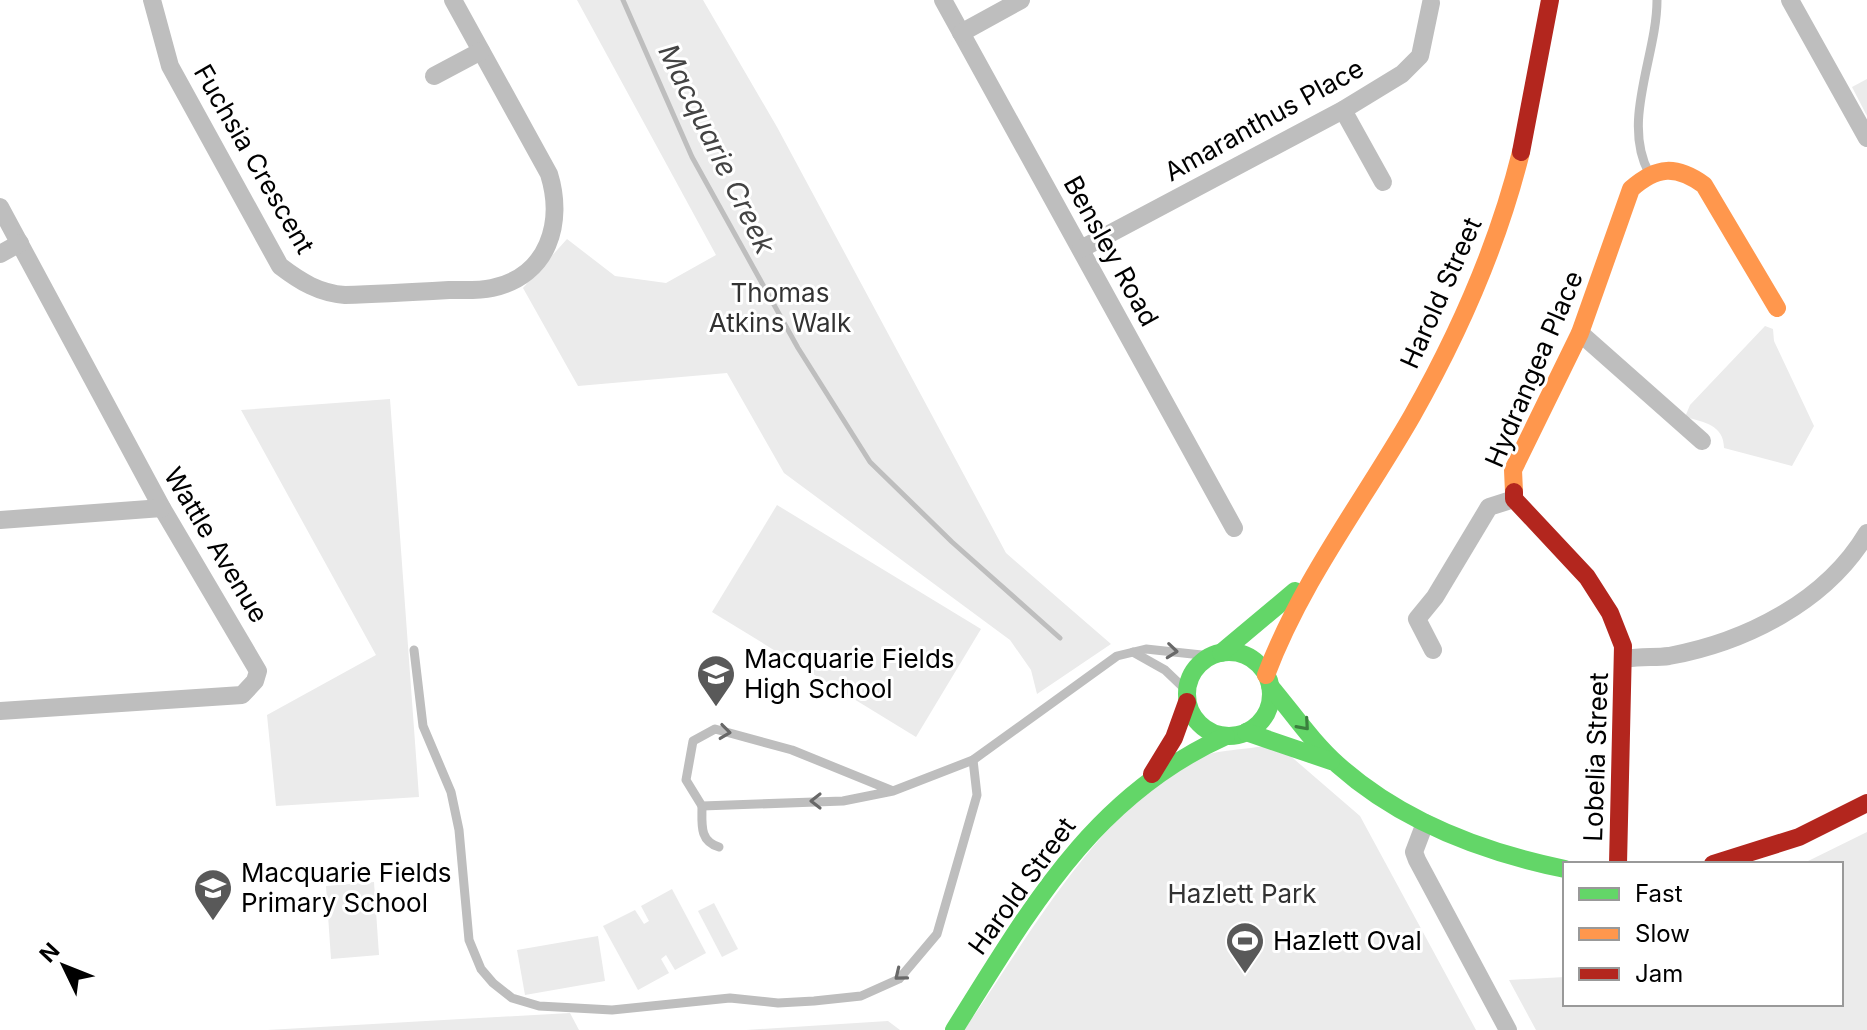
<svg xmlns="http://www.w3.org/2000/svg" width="1867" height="1030" font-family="Inter,sans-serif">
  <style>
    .green { fill: #ebebeb }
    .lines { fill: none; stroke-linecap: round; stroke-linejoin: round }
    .stream { stroke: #bebebe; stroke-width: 5 }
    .lane { stroke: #bebebe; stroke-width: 9 }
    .street { stroke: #bebebe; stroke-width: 18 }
    .fast { stroke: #63d668; stroke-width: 18 }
    .slow { stroke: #ff974d; stroke-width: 18 }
    .jam { stroke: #b3261e; stroke-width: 18 }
    .oneway { stroke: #686868 }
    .oneway2 { stroke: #3b803e }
    .labels { text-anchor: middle; stroke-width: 6; stroke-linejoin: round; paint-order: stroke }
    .street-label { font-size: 26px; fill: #000; stroke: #fff }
    .park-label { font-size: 26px; fill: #323232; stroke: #fff }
    .poi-label { font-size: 26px; fill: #000; stroke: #fff; text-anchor: start }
    .water-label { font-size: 28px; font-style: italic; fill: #434343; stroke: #fff }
  </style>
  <rect width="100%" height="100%" fill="#fff"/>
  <g class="green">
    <path d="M577 0H703L777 127 1006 553 1111 644 1037 694 1031 670 1010 640 784 473 727 373 578 386 523 288 567 239 615 276 666 283 716 255Z"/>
    <path d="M1867 79V116L1852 87Z"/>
    <path d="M1765 326 1773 329 1774 341 1814 426 1792 466 1724 448C1724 425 1704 422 1685 417L1690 405Z"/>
    <path d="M390 399 419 797 276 806 267 715 376 655 241 410Z"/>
    <path d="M777 505 981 629 916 737 712 612Z"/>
    <path d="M1264 746 1287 753 1360 816 1476 1030H964C1028 939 1094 816 1192 760 1210 750 1243 750 1264 746Z"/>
    <path d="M1867 832V1030H1536L1509 980 1565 977V1004H1841V864H1802Z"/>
    <path d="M374 882 379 955 331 959 326 886Z"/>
    <path d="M672 889 706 953 675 970 666 955 661 959 669 973 638 990 603 926 635 910 644 924 649 921 641 906Z"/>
    <path d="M714 903 738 949 722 957 698 911Z"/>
    <path d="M598 936 605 981 525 995 517 950Z"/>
    <path d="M570 1013 579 1030H267Z"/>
    <path d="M888 1021 900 1030H746Z"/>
  </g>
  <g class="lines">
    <path class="stream" d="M623 0 692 157 798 348 870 462 952 542 1060 638"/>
    <g class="lane">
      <path d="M1649 173C1621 121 1657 56 1657 0"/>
      <path d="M414 650 423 726 451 792 459 830 469 940 481 969 493 983 512 998 539 1006 612 1010 730 998 778 1003 814 1001 861 996 899 979 937 934 977 795 973 760"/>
      <path d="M1133 652 1165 670 1187 691"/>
      <path d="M893 791 792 750 715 729 693 741 686 780 702 806 843 801 893 791 973 760 1117 656 1146 649 1211 656"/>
      <path d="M702 806C702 824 699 841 719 847"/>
    </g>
    <g class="street">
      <path d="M152 0 170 66 280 266C301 282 319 293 345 295 380 294 415 292 449 290 463 290 479 291 492 288 549 276 564 222 549 174L453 0"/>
      <path d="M943 0 1234 528"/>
      <path d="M1790 0 1867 138"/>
      <path d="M961 33 1021 0"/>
      <path d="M434 76 481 51"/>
      <path d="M1343 110 1383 182"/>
      <path d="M0 207 162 508 258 671 255 681 242 695 0 711"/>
      <path d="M1081 249 1343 110 1402 74 1420 56 1431 3"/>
      <path d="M0 254 20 243"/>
      <path d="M1580 333 1702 441"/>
      <path d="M0 520 162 508"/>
      <path d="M1433 650 1417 619 1435 597 1489 507 1514 499"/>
      <path d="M1626 659C1641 656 1655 658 1669 656 1745 642 1826 602 1867 533"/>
      <path d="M1425 823 1414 852 1417 860 1508 1030"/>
    </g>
    <g class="fast">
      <circle cx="1229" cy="694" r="42"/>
      <path d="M1221 653 1295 591"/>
      <path d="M1270 686C1292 712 1312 742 1338 765 1402 822 1482 852 1565 869"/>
      <path d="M1246 732 1331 761"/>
      <path d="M954 1030C1029 911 1092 796 1226 736"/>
    </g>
    <g class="slow">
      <path d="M1514 492 1513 470 1580 333 1631 189C1657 166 1676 165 1704 185L1777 308"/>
      <path d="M1266 675C1302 580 1362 503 1412 416 1459 333 1498 245 1521 152"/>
    </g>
    <g class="jam">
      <path d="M1521 152 1550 0"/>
      <path d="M1514 492V499L1587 577 1610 613 1623 646 1618 864"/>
      <path d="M1152 774 1174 738 1187 702"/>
      <path d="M1713 864 1799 837 1867 803"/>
    </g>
  </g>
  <defs><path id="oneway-chevron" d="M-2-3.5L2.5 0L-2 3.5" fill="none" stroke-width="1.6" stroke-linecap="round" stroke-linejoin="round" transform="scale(2)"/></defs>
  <g class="oneway">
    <use href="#oneway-chevron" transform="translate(1172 651) rotate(6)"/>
    <use href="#oneway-chevron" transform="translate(725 732) rotate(7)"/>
    <use href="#oneway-chevron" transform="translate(816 801) rotate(-180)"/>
    <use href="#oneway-chevron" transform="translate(900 975) rotate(141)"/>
  </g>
  <use class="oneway2" href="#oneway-chevron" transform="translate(1304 725) rotate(49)"/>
  <defs>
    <symbol id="school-pin" viewBox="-11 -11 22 30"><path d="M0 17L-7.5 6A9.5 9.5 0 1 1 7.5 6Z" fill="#595959" stroke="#fff"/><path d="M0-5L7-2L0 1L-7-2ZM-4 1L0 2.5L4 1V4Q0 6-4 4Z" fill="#fff"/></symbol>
    <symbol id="stadium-pin" viewBox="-11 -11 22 30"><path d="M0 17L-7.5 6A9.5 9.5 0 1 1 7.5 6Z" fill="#595959" stroke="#fff"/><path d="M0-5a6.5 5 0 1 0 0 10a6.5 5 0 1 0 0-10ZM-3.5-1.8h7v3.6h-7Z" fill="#fff"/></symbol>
  </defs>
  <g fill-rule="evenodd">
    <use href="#school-pin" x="694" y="652" width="44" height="60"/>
    <use href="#school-pin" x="191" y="866" width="44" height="60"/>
    <use href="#stadium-pin" x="1223" y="919" width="44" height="60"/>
  </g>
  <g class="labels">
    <g class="street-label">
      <text transform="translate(1264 120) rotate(-29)" y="9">Amaranthus Place</text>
      <text transform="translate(254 159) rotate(60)" y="9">Fuchsia Crescent</text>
      <text transform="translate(1111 251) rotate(61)" y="9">Bensley Road</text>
      <text transform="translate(1441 293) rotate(-66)" y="9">Harold Street</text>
      <text transform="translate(1534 369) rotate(-67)" y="9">Hydrangea Place</text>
      <text transform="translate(216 545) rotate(59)" y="9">Wattle Avenue</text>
      <text transform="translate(1596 757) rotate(-88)" y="9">Lobelia Street</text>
      <text transform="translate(1022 886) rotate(-54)" y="9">Harold Street</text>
    </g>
    <g class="park-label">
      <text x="780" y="302">Thomas<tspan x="780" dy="30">Atkins Walk</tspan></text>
      <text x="1242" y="903">Hazlett Park</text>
    </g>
    <g class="poi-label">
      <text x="744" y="668">Macquarie Fields<tspan x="744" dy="30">High School</tspan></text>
      <text x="241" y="882">Macquarie Fields<tspan x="241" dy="30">Primary School</tspan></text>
      <text x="1273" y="950">Hazlett Oval</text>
    </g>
    <g class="water-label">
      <text transform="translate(717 149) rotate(64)" y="10">Macquarie Creek</text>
    </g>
  </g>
  <rect x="1563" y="862" width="280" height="144" fill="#ffffff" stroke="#999999" stroke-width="2"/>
  <rect x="1579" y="888" width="40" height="12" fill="#63d668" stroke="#999999" stroke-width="2"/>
  <text x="1635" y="902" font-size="24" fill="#000000">Fast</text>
  <rect x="1579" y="928" width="40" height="12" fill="#ff974d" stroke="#999999" stroke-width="2"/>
  <text x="1635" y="942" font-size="24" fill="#000000">Slow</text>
  <rect x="1579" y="968" width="40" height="12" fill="#b3261e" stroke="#999999" stroke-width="2"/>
  <text x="1635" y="982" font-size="24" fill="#000000">Jam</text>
  <g transform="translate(64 966) rotate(313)" stroke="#ffffff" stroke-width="6" paint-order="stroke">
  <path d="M0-6L14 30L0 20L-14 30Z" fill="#000000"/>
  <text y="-12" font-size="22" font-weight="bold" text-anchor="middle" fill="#000000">N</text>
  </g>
</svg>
